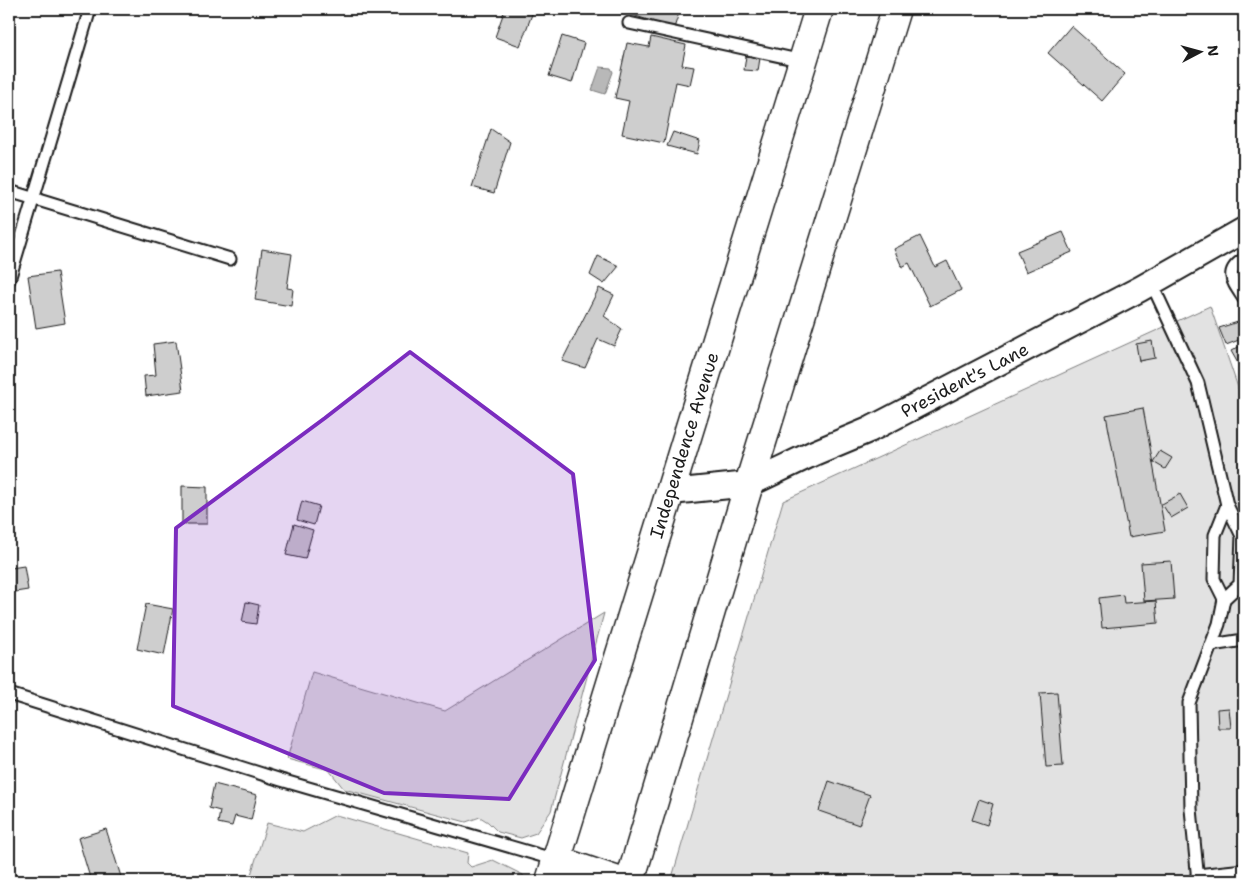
<svg xmlns="http://www.w3.org/2000/svg" width="1253" height="890" font-family="'Shantell Sans',sans-serif">
  <style>
    .green { fill: #e2e2e2; stroke: #7f7f7f }
    .water { fill: #b8b8b8; stroke: #7a7a7a }
    .building { fill: #cecece; stroke: #1c1c1c }
    .lines { fill: none; stroke-linecap: round; stroke-linejoin: round }
    .service-casing { stroke: #1c1c1c; stroke-width: 15 }
    .minor-casing { stroke: #1c1c1c; stroke-width: 28 }
    .secondary-casing { stroke: #1c1c1c; stroke-width: 31 }
    .service { stroke: #fff; stroke-width: 11 }
    .minor { stroke: #fff; stroke-width: 24 }
    .secondary { stroke: #fff; stroke-width: 28 }
    .marked { fill: #7b2cbf; fill-opacity: 0.2; stroke: #7b2cbf; stroke-width: 4; stroke-linejoin: round }
    .labels { text-anchor: middle; stroke-width: 5; stroke-linejoin: round; paint-order: stroke }
    .street-label { font-size: 18px; fill: #1c1c1c; stroke: #fff }
  </style>
  <rect width="100%" height="100%" fill="#fff"/>
  <filter id="ink" filterUnits="userSpaceOnUse"><feTurbulence type="fractalNoise" baseFrequency=".02" numOctaves="2"/><feDisplacementMap in="SourceGraphic" scale="10" xChannelSelector="R" yChannelSelector="G"/><feConvolveMatrix kernelMatrix="1 2 1 2 8 2 1 2 1" color-interpolation-filters="sRGB"/></filter>
  <g filter="url(#ink)">
    <g class="green">
      <path d="M1210 306 1244 405V881H671L783 501Z"/>
      <path d="M604 613 551 811 536 833 521 838 498 832 488 822 480 817 466 822 344 789 329 770 287 759 312 672 445 711Z"/>
      <path d="M336 815 468 853 467 863 471 867 493 860 523 875 525 881H249L267 823 303 832Z"/>
    </g>
    <path class="water" d="M600 67 611 68 613 72 605 94 592 90Z"/>
    <g class="building">
      <path d="M505 9H534L520 46 495 37Z"/>
      <path d="M627 9H664L679 13 674 28 626 13Z"/>
      <path d="M1071 26 1125 74 1102 101 1048 53Z"/>
      <path d="M562 36 584 43 572 83 549 76Z"/>
      <path d="M651 37 686 45 682 65 694 67 690 85 676 82 664 143 622 134 629 101 615 98 627 43 649 47Z"/>
      <path d="M746 56 760 58 758 71 744 70Z"/>
      <path d="M491 129 510 142 494 193 472 187Z"/>
      <path d="M673 132 700 141 697 154 667 146Z"/>
      <path d="M1063 232 1072 252 1026 272 1017 251Z"/>
      <path d="M920 236 935 267 947 261 961 290 930 306 909 263 902 267 894 249Z"/>
      <path d="M262 249 292 254 287 288 293 289 291 306 255 300Z"/>
      <path d="M598 256 619 266 604 284 590 275Z"/>
      <path d="M57 272 65 323 36 328 28 276Z"/>
      <path d="M599 288 614 295 604 316 622 329 614 346 598 339 585 368 562 361Z"/>
      <path d="M1238 322 1244 338 1226 345 1219 328Z"/>
      <path d="M176 341 183 391 146 396 144 376 156 375 153 344Z"/>
      <path d="M1152 341 1155 358 1139 361 1136 344Z"/>
      <path d="M1244 344V374L1231 351Z"/>
      <path d="M1143 408 1165 531 1129 537 1106 415Z"/>
      <path d="M1160 451 1172 458 1165 469 1153 462Z"/>
      <path d="M182 486 207 487V524H182Z"/>
      <path d="M1180 494 1188 508 1171 518 1162 504Z"/>
      <path d="M302 501 319 506 314 525 297 520Z"/>
      <path d="M294 524 313 530 305 559 286 555Z"/>
      <path d="M9 553 11 568 24 566 28 590 9 593Z"/>
      <path d="M1171 561 1174 599 1144 601 1141 563Z"/>
      <path d="M1123 595 1124 603 1156 601 1158 623 1102 628 1099 598Z"/>
      <path d="M246 602 259 605 256 624 242 622Z"/>
      <path d="M146 604 173 609 164 655 137 649Z"/>
      <path d="M1057 692 1063 766 1046 767 1040 693Z"/>
      <path d="M1229 708 1231 728H1218L1217 709Z"/>
      <path d="M829 781 870 795 859 825 819 811Z"/>
      <path d="M214 784 257 795 251 820 235 816 232 826 218 823 220 811 209 808Z"/>
      <path d="M979 799 993 804 987 825 972 820Z"/>
      <path d="M106 829 122 880 91 881 78 838Z"/>
    </g>
    <g class="lines">
      <defs>
        <g id="service">
          <path d="M629 23 803 61"/>
          <path d="M9 191 230 259"/>
          <path d="M1244 259C1223 272 1233 282 1244 299"/>
          <path d="M9 280 90 9"/>
          <path d="M1151 282 1198 383 1227 505 1242 536 1240 584 1224 599 1219 624 1189 703 1191 809 1198 881"/>
          <path d="M1224 599 1214 579 1215 535 1227 505"/>
          <path d="M1211 645 1244 640"/>
          <path d="M9 694 281 780 556 860"/>
          <path d="M1197 875 1244 870"/>
        </g>
        <g id="minor">
          <path id="s1" d="M671 492 749 484 814 453 869 430 1140 289 1244 230"/>
        </g>
        <g id="secondary">
          <path d="M556 860 618 881"/>
          <path id="s2" d="M550 881 819 9"/>
          <path d="M630 881 749 484 896 9"/>
        </g>
      </defs>
      <use href="#service" class="service-casing"/>
      <use href="#minor" class="minor-casing"/>
      <use href="#secondary" class="secondary-casing"/>
      <use href="#service" class="service"/>
      <use href="#minor" class="minor"/>
      <use href="#secondary" class="secondary"/>
    </g>
  </g>
  <path class="marked" d="M410 352 573 474 595 660 509 799 384 793 173 706 176 528 325 418Z"/>
  <g class="labels">
    <g class="street-label">
      <text dy="6" stroke="none"><textPath href="#s1" startOffset="318">President's Lane</textPath></text>
      <text dy="6" stroke="none"><textPath href="#s2" startOffset="456">Independence Avenue</textPath></text>
    </g>
  </g>
  <rect width="1253" height="890" fill="none" stroke="#fff" stroke-width="30"/>
  <rect x="15" y="15" width="1223" height="860" fill="none" stroke="#1c1c1c" stroke-width="2" filter="url(#ink)"/>
  <g transform="translate(1200 52) rotate(84)" stroke="#ffffff" stroke-width="4" paint-order="stroke">
  <path d="M0-4L9 19L0 12L-9 19Z" fill="#1c1c1c"/>
  <text y="-8" font-size="14" font-weight="bold" text-anchor="middle" fill="#1c1c1c">N</text>
  </g>
</svg>
